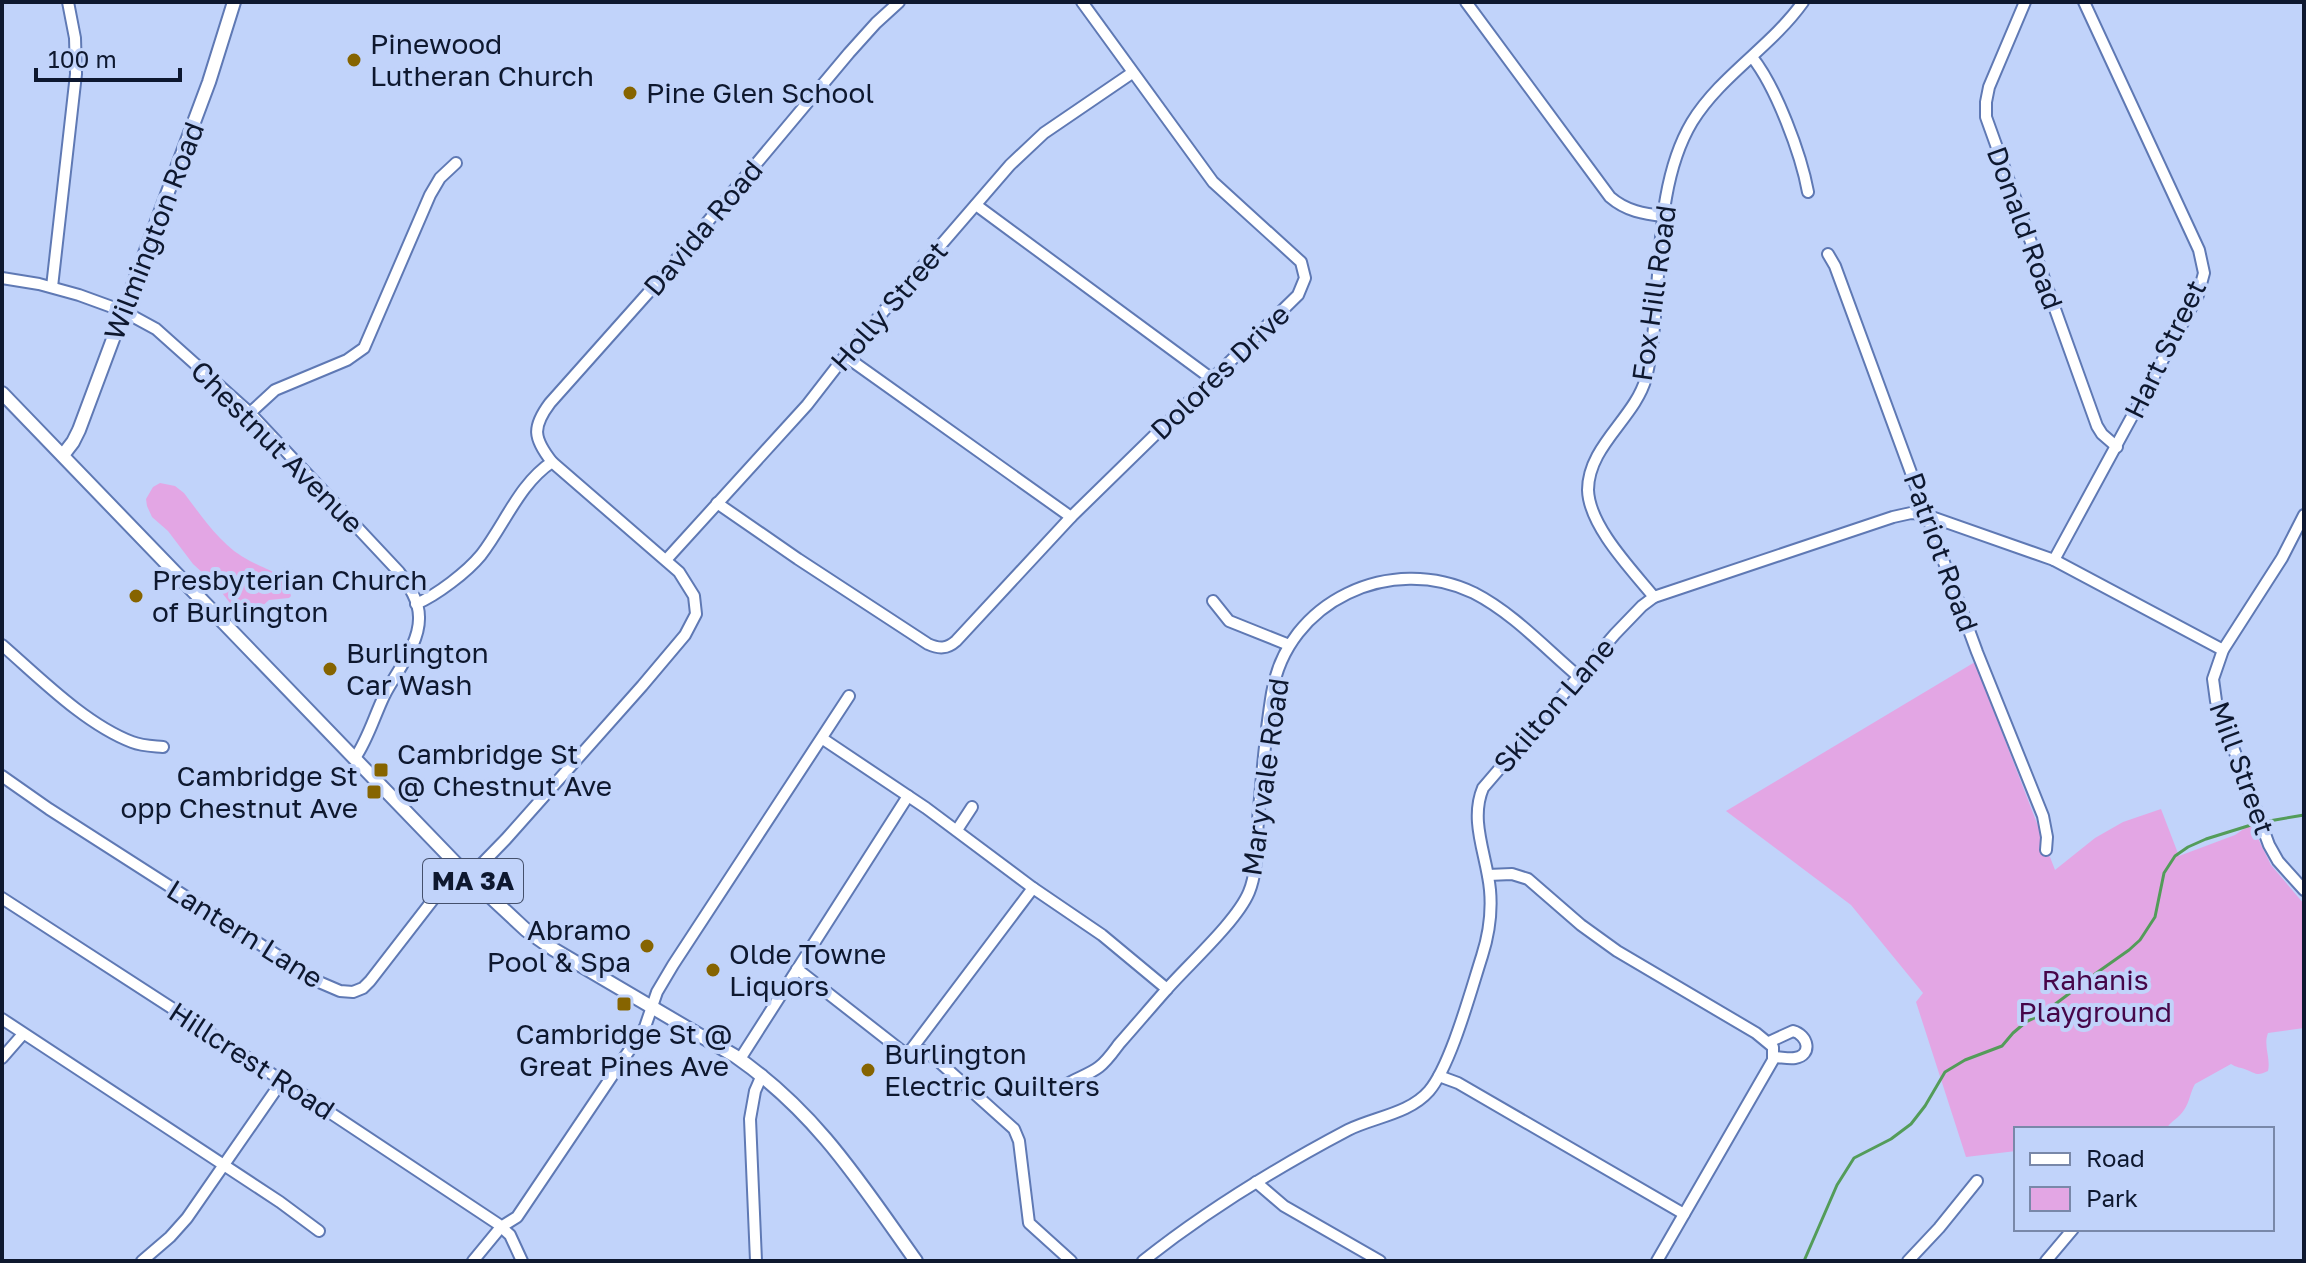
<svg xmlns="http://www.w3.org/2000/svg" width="2306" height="1263" font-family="'Golos Text',sans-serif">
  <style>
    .green { fill: #e3a6e4 }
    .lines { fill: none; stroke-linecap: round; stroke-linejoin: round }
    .stream { stroke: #539c59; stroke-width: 3 }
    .minor-casing { stroke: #5f79b4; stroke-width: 14 }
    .major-casing { stroke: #5f79b4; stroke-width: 16 }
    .minor { stroke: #fff; stroke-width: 10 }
    .major { stroke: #fff; stroke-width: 12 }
    .poi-dot { fill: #866400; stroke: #c1d3fa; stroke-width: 3 }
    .labels { text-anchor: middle; stroke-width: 8; stroke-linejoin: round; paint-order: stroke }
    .shield { fill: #c1d3fa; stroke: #44506c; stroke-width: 2 }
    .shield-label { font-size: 26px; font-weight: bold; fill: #0e182f }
    .poi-label { font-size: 28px; fill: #0e182f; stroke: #c1d3fa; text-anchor: start }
    .street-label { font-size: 28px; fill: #0e182f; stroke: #c1d3fa }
    .park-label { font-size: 28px; fill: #460649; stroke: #c1d3fa }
  </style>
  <rect width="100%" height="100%" fill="#c1d3fa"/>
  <g class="green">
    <path d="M160 483 175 486 184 493C203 518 222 547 250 561 268 571 287 573 291 596L289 598 269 600C258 611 250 613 234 608L215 584 193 564 168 531 152 517 147 506 146 499 153 487Z"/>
    <path d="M1975 662 2055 870 2095 838 2123 822 2161 809 2179 856 2235 835 2251 824 2271 865 2304 904V1028L2268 1033C2263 1046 2271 1058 2268 1071 2258 1076 2256 1074 2247 1070 2240 1067 2237 1068 2231 1064L2195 1084C2190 1093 2190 1101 2184 1110 2179 1118 2171 1121 2166 1129H2016V1151L1966 1157 1916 1002 1923 993 1851 905 1726 811Z"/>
  </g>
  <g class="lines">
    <g class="stream">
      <path d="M2269 821 2304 815"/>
      <path d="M1804 1261 1837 1185 1854 1158 1891 1139 1911 1124 1925 1106 1945 1072 1965 1060 2002 1046 2013 1033 2026 1022 2042 1014 2070 993 2086 984 2095 974 2129 950 2140 940 2155 917 2164 873 2175 856 2188 847 2206 839 2251 825"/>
    </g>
    <defs>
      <g id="minor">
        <path d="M1466 2 1610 197C1626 211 1644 214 1664 216"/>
        <path d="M2025 2 1989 87 1986 102V117L2097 426 2102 434 2117 447"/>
        <path d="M1752 57C1776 87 1801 154 1808 192"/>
        <path d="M976 205 1212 379"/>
        <path d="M1828 254 1835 266 1977 652 2043 816 2047 837 2046 850"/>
        <path d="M2 278 39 284 79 295 123 311 156 329 250 413 399 572C408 585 419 600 419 617 420 644 396 672 384 696 374 717 368 739 355 758"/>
        <path d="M52 287 76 74 75 38 68 2"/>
        <path d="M845 356 1071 517"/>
        <path d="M250 413 275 390 347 360 364 348 430 195 440 178 456 163"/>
        <path d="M717 503 798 559 928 644C939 649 947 649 956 641L1071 517 1298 295 1305 278 1301 262 1213 182 1082 2"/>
        <path d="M2304 515 2282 558 2223 650 2213 679 2216 701 2269 845 2278 861 2304 890"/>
        <path d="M666 560 807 405 845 356 1010 165 1044 133 1132 73"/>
        <path d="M2054 560 2198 295 2204 273 2199 250 2084 2"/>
        <path d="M1654 597C1632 570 1589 526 1588 490 1588 446 1635 418 1646 378 1665 298 1649 194 1692 122 1721 75 1771 47 1803 2"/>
        <path d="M1213 601 1229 621 1289 645"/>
        <path d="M416 604C437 595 467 572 481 555 505 524 519 484 552 462"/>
        <path d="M2 645C40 678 85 724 132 742 142 746 153 746 163 747"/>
        <path d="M823 739 926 808 1033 888 1102 935 1167 989"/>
        <path d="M2 776 49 809 319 982 340 991 353 992 363 988 370 981 459 866"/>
        <path d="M957 830 972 807"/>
        <path d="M1488 875 1512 874 1528 879 1581 925 1617 951 1756 1033 1773 1047V1060L1657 1261"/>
        <path d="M469 877 506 839 642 686 685 635 696 614 694 596 679 572 552 462C533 438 532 427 550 403L648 293 849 53 876 23 899 2"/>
        <path d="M2 898 198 1025 498 1224 510 1235 522 1261"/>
        <path d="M797 969 907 1055"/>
        <path d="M2 1019 280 1202 319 1231"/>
        <path d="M1769 1042 1793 1031C1808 1035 1813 1055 1795 1058 1789 1059 1780 1057 1774 1057"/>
        <path d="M907 1055 923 1051 936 1059 1014 1129 1019 1141 1029 1223 1071 1261"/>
        <path d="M907 1055 1033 888"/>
        <path d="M2 1058 23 1034"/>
        <path d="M740 1059 908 796"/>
        <path d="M1439 1076 1458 1083 1684 1214"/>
        <path d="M1067 1084C1077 1078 1090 1074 1099 1067 1107 1061 1113 1052 1119 1044 1135 1026 1151 1007 1167 989 1189 964 1237 921 1249 892 1258 870 1256 843 1258 820 1262 777 1265 735 1272 693 1287 601 1391 553 1474 593 1513 613 1545 648 1578 676"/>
        <path d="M1256 1182 1284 1206 1380 1261"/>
        <path d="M142 1261 170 1237 187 1218 282 1081"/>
        <path d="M473 1261 501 1227 517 1217 645 1027 657 992 673 965 849 696"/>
        <path d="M756 1261 750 1119 755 1091 762 1075"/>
        <path d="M1143 1261C1206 1211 1276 1168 1348 1130 1374 1117 1409 1114 1429 1091 1451 1065 1471 990 1482 956 1489 934 1492 912 1490 890 1487 856 1469 821 1483 788L1615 634 1642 606 1654 597 1893 517 1911 513 1923 514 2054 560 2223 650"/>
        <path d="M1908 1261 1939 1228 1977 1181"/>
        <path d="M2046 1261 2073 1229"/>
      </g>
      <g id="major">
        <path d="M2 393 469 877 526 930 553 949 735 1056C816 1112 860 1182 916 1261"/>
        <path d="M63 455 73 442 79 430 209 82 234 2"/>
      </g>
    </defs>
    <use href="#minor" class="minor-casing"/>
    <use href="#major" class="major-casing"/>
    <use href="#minor" class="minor"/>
    <use href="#major" class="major"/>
  </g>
  <g class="poi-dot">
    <circle cx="354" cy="60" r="8"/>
    <circle cx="630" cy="93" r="8"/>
    <circle cx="136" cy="596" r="8"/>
    <circle cx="330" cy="669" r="8"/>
    <rect x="373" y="762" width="16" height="16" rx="4"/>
    <rect x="366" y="784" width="16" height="16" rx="4"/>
    <circle cx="647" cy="946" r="8"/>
    <circle cx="713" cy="970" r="8"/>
    <rect x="616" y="996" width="16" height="16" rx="4"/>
    <circle cx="868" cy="1070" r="8"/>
  </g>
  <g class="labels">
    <rect class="shield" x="423" y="859" width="100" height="44" rx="6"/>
    <g class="shield-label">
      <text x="473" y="890">MA 3A</text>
    </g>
    <g class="poi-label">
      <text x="370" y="54">Pinewood<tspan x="370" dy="32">Lutheran Church</tspan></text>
      <text x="646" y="103">Pine Glen School</text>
      <text x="152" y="590">Presbyterian Church<tspan x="152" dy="32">of Burlington</tspan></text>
      <text x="346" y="663">Burlington<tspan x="346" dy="32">Car Wash</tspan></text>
      <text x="397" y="764">Cambridge St<tspan x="397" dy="32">@ Chestnut Ave</tspan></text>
      <text x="358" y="786" text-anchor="end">Cambridge St<tspan x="358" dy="32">opp Chestnut Ave</tspan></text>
      <text x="631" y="940" text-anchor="end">Abramo<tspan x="631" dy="32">Pool &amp; Spa</tspan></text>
      <text x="729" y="964">Olde Towne<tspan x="729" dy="32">Liquors</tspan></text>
      <text x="624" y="1044" text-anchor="middle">Cambridge St @<tspan x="624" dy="32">Great Pines Ave</tspan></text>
      <text x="884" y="1064">Burlington<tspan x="884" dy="32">Electric Quilters</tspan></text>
    </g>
    <g class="street-label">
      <text transform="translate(703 228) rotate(-50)" y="10">Davida Road</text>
      <text transform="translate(2025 228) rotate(70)" y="10">Donald Road</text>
      <text transform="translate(154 231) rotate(-69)" y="10">Wilmington Road</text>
      <text transform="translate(1654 293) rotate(-82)" y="10">Fox Hill Road</text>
      <text transform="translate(889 306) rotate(-49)" y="10">Holly Street</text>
      <text transform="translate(2165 349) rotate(-64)" y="10">Hart Street</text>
      <text transform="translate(1220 372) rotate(-44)" y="10">Dolores Drive</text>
      <text transform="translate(277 447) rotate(45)" y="10">Chestnut Avenue</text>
      <text transform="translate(1941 552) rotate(70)" y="10">Patriot Road</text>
      <text transform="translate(1554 705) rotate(-49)" y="10">Skilton Lane</text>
      <text transform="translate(2242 768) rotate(70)" y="10">Mill Street</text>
      <text transform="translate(1265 777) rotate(-82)" y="10">Maryvale Road</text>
      <text transform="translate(245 934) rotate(32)" y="10">Lantern Lane</text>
      <text transform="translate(252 1061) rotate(33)" y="10">Hillcrest Road</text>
    </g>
    <g class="park-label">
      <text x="2095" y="990">Rahanis<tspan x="2095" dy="32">Playground</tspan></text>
    </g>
  </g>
  <rect width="2306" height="1263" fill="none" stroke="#0e182f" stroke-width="8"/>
  <rect x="2014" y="1127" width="260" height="104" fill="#c1d3fa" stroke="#7988a9" stroke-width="2"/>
  <rect x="2030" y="1153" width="40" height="12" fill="#ffffff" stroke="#7988a9" stroke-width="2"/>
  <text x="2086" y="1167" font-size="24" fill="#0e182f">Road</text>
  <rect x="2030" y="1187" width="40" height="24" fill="#e3a6e4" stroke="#7988a9" stroke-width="2"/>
  <text x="2086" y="1207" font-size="24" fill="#0e182f">Park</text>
  <path d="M36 68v12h144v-12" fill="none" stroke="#0e182f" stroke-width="4"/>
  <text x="48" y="68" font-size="24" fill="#0e182f" stroke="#c1d3fa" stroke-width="6" paint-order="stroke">100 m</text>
</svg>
